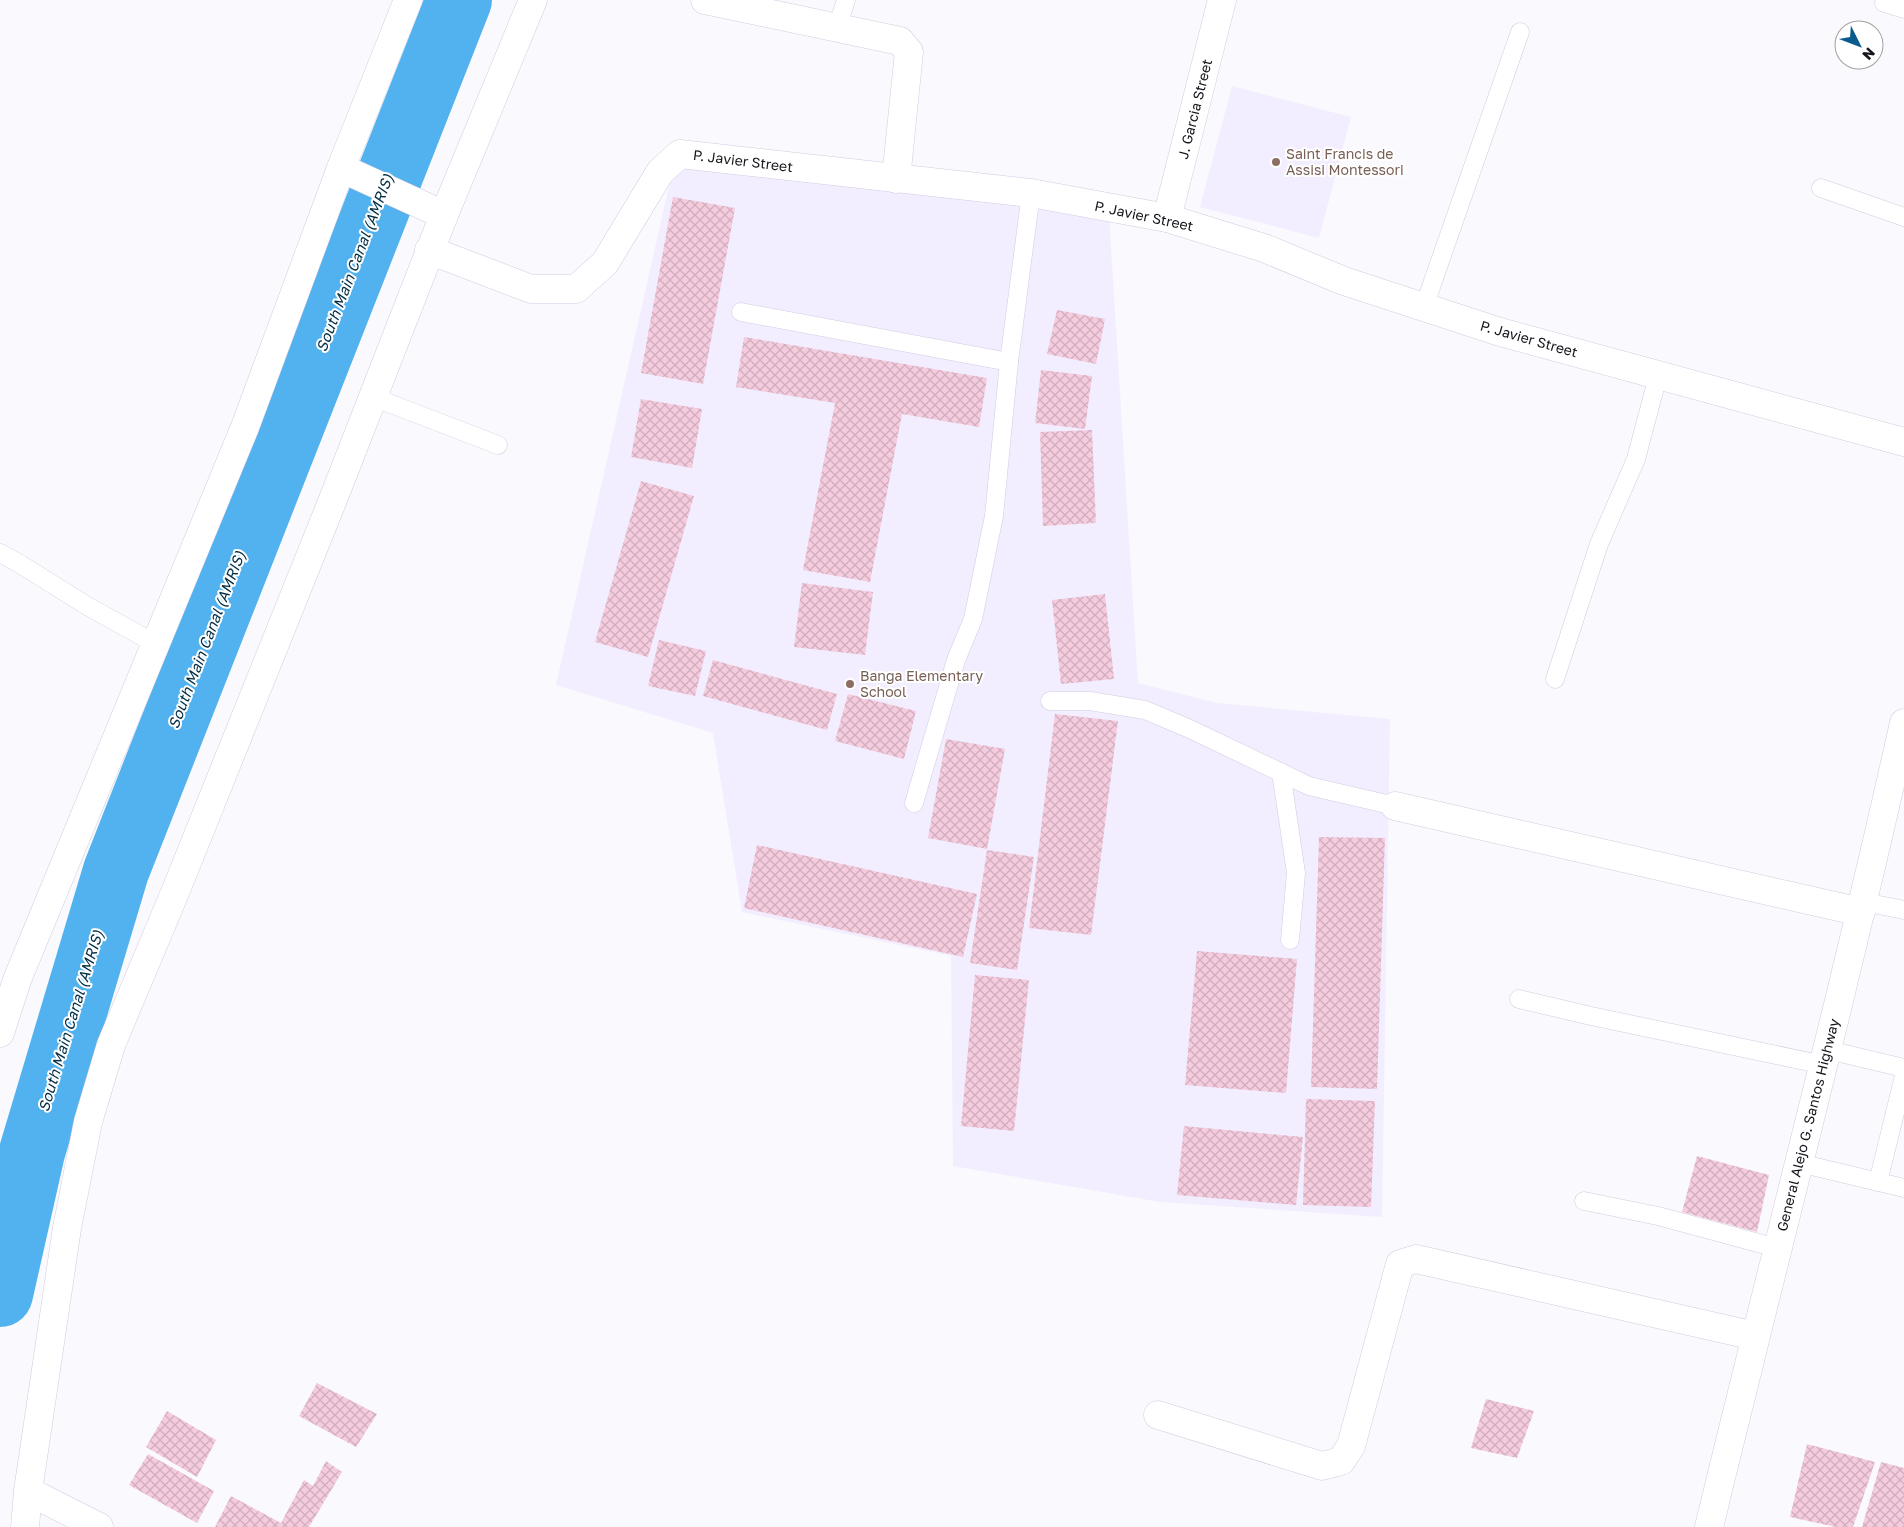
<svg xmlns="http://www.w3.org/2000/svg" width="1904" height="1527" font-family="'Golos Text',sans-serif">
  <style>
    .built { fill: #f3eeff }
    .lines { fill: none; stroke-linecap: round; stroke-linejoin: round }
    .river { stroke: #51b2ef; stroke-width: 66 }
    .building { fill: url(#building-cross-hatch) }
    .lane-casing { stroke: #d2cbe0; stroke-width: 19 }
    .street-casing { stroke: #d2cbe0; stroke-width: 29 }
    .secondary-casing { stroke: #d2cbe0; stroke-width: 29 }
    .lane { stroke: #fff; stroke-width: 18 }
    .street { stroke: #fff; stroke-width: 28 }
    .secondary { stroke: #fff; stroke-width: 28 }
    .education-dot { fill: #8d6e63; stroke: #fff; stroke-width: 2 }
    .labels { text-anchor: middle; stroke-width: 4; stroke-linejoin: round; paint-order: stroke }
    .street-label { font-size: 14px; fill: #17151c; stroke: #fff }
    .education-label { font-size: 14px; fill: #785e54; stroke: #fff; text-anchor: start }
    .water-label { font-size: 15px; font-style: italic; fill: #012d45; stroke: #fff }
  </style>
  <defs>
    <pattern id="building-cross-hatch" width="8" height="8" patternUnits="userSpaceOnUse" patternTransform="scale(1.25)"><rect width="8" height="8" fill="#f5ccde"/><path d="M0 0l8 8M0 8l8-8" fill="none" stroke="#d1aebe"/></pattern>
  </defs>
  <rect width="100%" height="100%" fill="#faf9fd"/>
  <g class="built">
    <path d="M1232 86 1351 117 1319 238 1200 207Z"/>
    <path d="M674 164 1109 215 1138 683 1217 703 1390 719 1382 1217 1160 1202 953 1166 951 956 742 912 713 733 556 685Z"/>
  </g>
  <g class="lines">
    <path class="river" d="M0 1294 32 1152 116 871 459 0"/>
  </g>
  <g class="building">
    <path d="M673 197 735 208 703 384 641 373Z"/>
    <path d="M1057 310 1105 319 1096 364 1047 354Z"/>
    <path d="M744 337 987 378 979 427 902 414 870 582 803 570 835 403 736 387Z"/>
    <path d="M1041 370 1092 376 1085 429 1035 423Z"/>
    <path d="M641 399 702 409 692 468 631 457Z"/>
    <path d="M1092 430 1096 523 1043 526 1040 432Z"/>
    <path d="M641 481 694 496 648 657 595 642Z"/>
    <path d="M802 583 873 592 865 655 794 647Z"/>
    <path d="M1105 594 1114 679 1061 684 1052 600Z"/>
    <path d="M659 640 706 651 695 696 648 686Z"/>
    <path d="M713 660 837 694 827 730 703 696Z"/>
    <path d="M848 694 916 711 904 759 835 741Z"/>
    <path d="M1055 714 1118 721 1091 935 1029 928Z"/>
    <path d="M946 739 1005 749 987 849 928 838Z"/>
    <path d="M1319 837 1385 838 1377 1089 1311 1087Z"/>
    <path d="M757 845 977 894 963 957 744 908Z"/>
    <path d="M987 850 1034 857 1017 970 970 963Z"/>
    <path d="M1197 951 1297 959 1286 1093 1185 1085Z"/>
    <path d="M975 975 1029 980 1014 1131 961 1126Z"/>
    <path d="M1306 1099 1375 1101 1371 1207 1303 1205Z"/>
    <path d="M1184 1126 1303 1137 1296 1205 1177 1195Z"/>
    <path d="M1697 1156 1769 1175 1757 1232 1682 1212Z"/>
    <path d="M317 1383 377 1414 356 1447 299 1416Z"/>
    <path d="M1486 1399 1534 1411 1517 1458 1471 1448Z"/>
    <path d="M167 1411 216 1440 197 1477 146 1447Z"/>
    <path d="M1807 1444 1875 1462 1853 1527H1836L1790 1517Z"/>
    <path d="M148 1454 214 1491 197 1523 129 1485Z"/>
    <path d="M326 1461 342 1472 309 1527H215L231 1496 281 1523 304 1480 313 1486Z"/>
    <path d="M1881 1462 1904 1468V1527H1862Z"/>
  </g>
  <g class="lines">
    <defs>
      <g id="lane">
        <path d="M1884 3 1904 9"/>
        <path d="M837 28 846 0"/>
        <path d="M1821 188 1904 217"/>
        <path d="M1424 307 1520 32"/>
        <path d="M741 312 1009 362"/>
        <path d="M373 397 498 445"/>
        <path d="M0 553 20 564 89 607 156 644"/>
        <path d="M1555 679 1599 544 1636 459 1658 376"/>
        <path d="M1050 701H1090L1145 710 1190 729 1309 786 1395 806"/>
        <path d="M1281 772 1296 873 1290 940"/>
        <path d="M914 803 956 660 973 619 994 516 1009 362 1031 193"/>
        <path d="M1864 902 1904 910"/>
        <path d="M1519 999 1591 1016 1824 1065"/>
        <path d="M1828 1050 1904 1068"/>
        <path d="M1799 1163 1904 1188"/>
        <path d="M1878 1182 1904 1076"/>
        <path d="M1584 1201 1658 1216 1777 1248"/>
      </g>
      <g id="street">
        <path d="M705 0 900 41 909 52 896 179"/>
        <path d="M444 215 533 0"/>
        <path d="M1167 218 1222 0"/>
        <path d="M429 250 531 289H576L605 263 660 172 680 154 1031 193 1167 218 1264 248 1344 281 1500 332 1904 442"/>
        <path d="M1395 806 1861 912"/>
        <path d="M0 1033 17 980 245 427 341 168 408 0"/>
        <path d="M1158 1415 1322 1466 1341 1461 1351 1446 1400 1264 1416 1259 1755 1336"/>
        <path d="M28 1491 99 1527"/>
        <path d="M25 1527 28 1491 67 1228 88 1122 111 1045 176 890 332 502 444 215 341 168"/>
      </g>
      <path id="secondary" d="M1709 1527C1774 1259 1844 992 1904 723"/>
    </defs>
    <use href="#lane" class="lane-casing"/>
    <use href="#street" class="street-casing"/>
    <use href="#secondary" class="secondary-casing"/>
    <use href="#lane" class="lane"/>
    <use href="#street" class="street"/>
    <use href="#secondary" class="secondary"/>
  </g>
  <g class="education-dot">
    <circle cx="1276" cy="162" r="5"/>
    <circle cx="850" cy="684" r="5"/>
  </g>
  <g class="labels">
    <g class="street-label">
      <text transform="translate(1195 109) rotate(-76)" y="5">J. Garcia Street</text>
      <text transform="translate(743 161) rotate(7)" y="5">P. Javier Street</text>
      <text transform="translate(1144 216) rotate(12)" y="5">P. Javier Street</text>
      <text transform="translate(1529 339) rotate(16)" y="5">P. Javier Street</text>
      <text transform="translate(1808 1125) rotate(-76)" y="5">General Alejo G. Santos Highway</text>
    </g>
    <g class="education-label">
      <text x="1286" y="159">Saint Francis de<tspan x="1286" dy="16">Assisi Montessori</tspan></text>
      <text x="860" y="681">Banga Elementary<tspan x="860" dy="16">School</tspan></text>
    </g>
    <g class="water-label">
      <text transform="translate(355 263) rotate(-69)" y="5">South Main Canal (AMRIS)</text>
      <text transform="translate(207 640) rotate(-69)" y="5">South Main Canal (AMRIS)</text>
      <text transform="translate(71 1021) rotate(-73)" y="5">South Main Canal (AMRIS)</text>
    </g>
  </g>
  <g transform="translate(1859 45) rotate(132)"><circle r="24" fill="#ffffff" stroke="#a2a1a4"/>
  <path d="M0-4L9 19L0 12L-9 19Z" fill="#095a8d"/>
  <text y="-8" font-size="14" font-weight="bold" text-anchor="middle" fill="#17151c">N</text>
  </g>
</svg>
